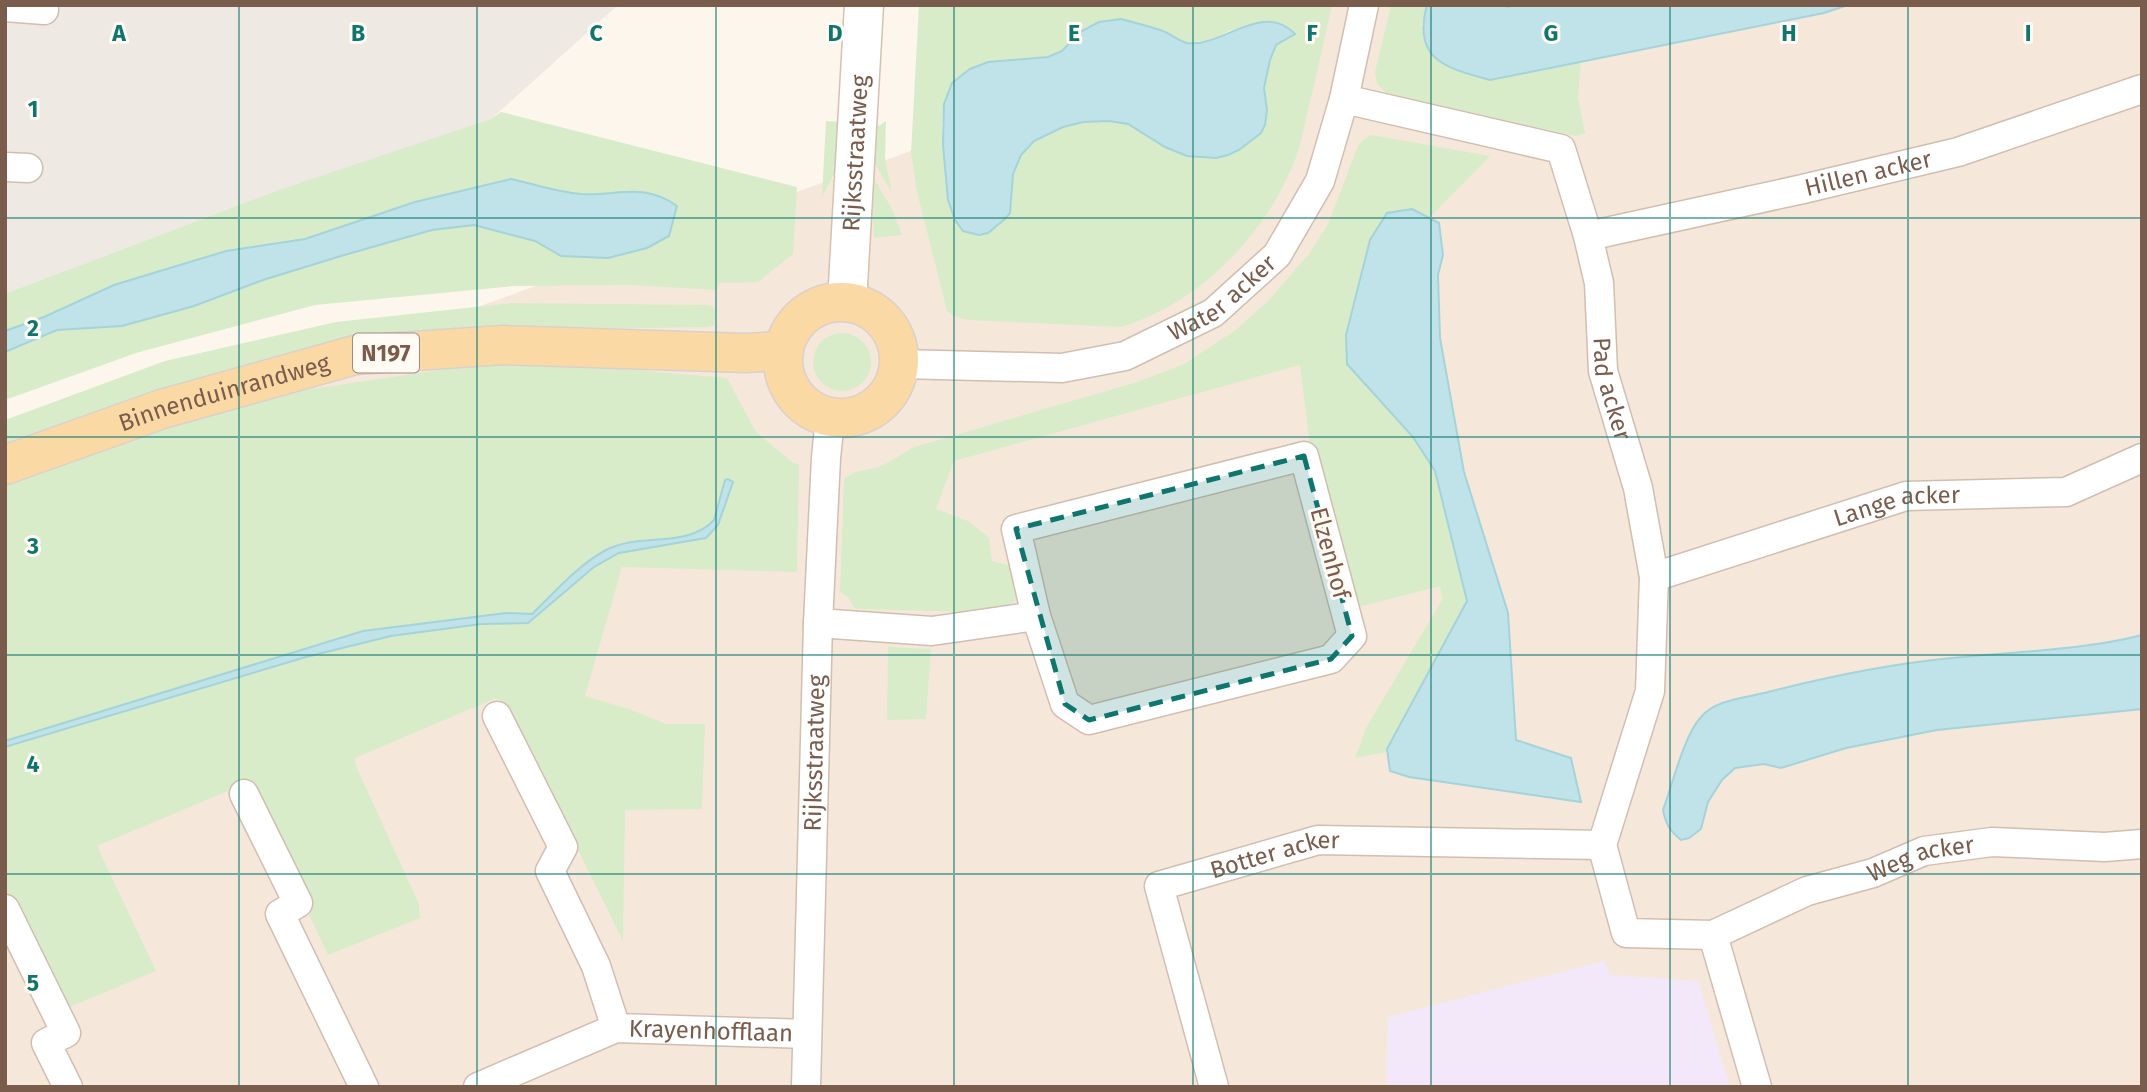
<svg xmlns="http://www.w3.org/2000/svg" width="2147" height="1092" font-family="'Fira Sans',sans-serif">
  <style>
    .residential { fill: #f5e8da }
    .industrial { fill: #efe9e4 }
    .education { fill: #f3e8fa }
    .green { fill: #d8ecc9; fill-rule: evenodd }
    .water { fill: #bfe3e8; stroke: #a5d3da; stroke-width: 2 }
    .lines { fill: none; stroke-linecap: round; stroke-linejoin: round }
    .street-casing { stroke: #d1beb0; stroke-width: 31 }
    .secondary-casing { stroke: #d6c0b0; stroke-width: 41 }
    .primary-casing { stroke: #dad1cd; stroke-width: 41 }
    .street { stroke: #fff; stroke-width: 28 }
    .secondary { stroke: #fff; stroke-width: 38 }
    .primary { stroke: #fbd9a5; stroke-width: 38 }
    .marked { fill: #0f766e; fill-opacity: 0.2; stroke: #0f766e; stroke-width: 5; stroke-dasharray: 14 9; stroke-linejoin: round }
    .grid { fill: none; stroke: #0f766e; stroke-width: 2; stroke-opacity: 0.55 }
    .labels { text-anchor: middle; stroke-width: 6; stroke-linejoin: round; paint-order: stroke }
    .shield { fill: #fffaf3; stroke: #a28b7f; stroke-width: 2 }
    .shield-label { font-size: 23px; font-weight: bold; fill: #7a5c4d }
    .street-label { font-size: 24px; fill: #7a5c4d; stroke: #fffaf3 }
    .grid-label { font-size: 23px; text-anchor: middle; font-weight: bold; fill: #0f766e; stroke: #fffaf3; stroke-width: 6; stroke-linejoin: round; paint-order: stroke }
  </style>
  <rect width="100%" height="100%" fill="#fdf6ec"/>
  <path class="residential" d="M1316 5H2142V1087H5V477Z"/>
  <path class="industrial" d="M5 5H618L491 119 5 295Z"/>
  <path class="education" d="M1604 961 1610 975 1698 981 1730 1087H1386L1388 1017Z"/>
  <g class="green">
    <path d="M919 5H1332C1324 40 1317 75 1308 110 1304 125 1302 142 1296 157 1268 233 1199 304 1121 327L968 320 954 316 947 311 917 192 911 153ZM1121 19 1166 31 1185 43 1211 40 1229 31 1250 25 1275 22 1286 25C1277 42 1268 59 1265 79 1261 106 1278 120 1250 141 1243 146 1236 153 1228 155 1190 168 1161 137 1129 125 1109 117 1080 120 1061 128 1037 138 1016 151 1013 179 1012 189 1013 201 1010 211 1008 220 996 228 988 233L955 220 948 200 942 123 1024 58 1048 57 1062 51 1080 33 1099 22Z"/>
    <path d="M1391 5H1427L1421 26 1490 80 1581 60 1578 97 1585 133 1576 136 1386 93 1377 84 1375 72Z"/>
    <path d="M501 112 797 187 793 254 758 282 719 283 716 290 630 285 514 286 315 305 136 353 5 400V294L282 189 491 119Z"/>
    <path d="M826 121 843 122 836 171 822 197Z"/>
    <path d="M886 121 885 159 892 193 870 155 871 131Z"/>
    <path d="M1372 135 1490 156 1429 218 1412 209 1370 240 1346 335 1376 398 1413 437 1436 471 1467 601 1387 749V752L1355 758 1366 728 1442 600 1440 586 1355 608 1318 462 1309 439 1300 365 954 461 936 509 968 521 989 538 992 561 1017 567 1021 587 1014 594 1018 597 1014 602 996 610 972 612 855 609 849 598 840 592 844 479C855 470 862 471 875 468 888 464 900 456 911 448L1137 382 1184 364 1237 329 1267 302 1309 254 1328 224 1358 146 1364 139Z"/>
    <path d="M871 179H874L892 209 902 235 874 238Z"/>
    <path d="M512 303 710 305 716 310 714 326 706 327 453 331 311 349 127 401 5 444V420L165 361 336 322Z"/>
    <circle cx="842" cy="362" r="29"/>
    <path d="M480 364H565L727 378 756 432 792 462 799 465 797 572 622 567 585 696 632 710 666 724H705L702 809 625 810 623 941 506 704 496 698 355 758V764L419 904 420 918 328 955 247 783 97 846 156 971 60 1011 5 891V747L306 657 391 636 481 624 528 623 594 567 619 553 706 538 718 525 725 480 714 520 691 535 632 542 574 574 532 614 506 613 363 631 5 741V485L120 440 264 396Z"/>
    <path d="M888 647 931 649 926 719 887 720Z"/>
  </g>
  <g class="water">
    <path d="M1427 5H1505L1508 7 1511 5H1848L1824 13 1490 80C1446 68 1412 60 1427 5Z"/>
    <path d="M1121 19C1135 23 1149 26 1163 31 1171 34 1179 41 1187 43 1222 48 1262 0 1295 34L1276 45 1270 60 1264 88 1267 110 1265 125 1261 133 1239 150 1228 155 1216 158 1187 156 1165 147 1128 124 1109 121 1083 122 1063 127 1034 141 1021 155 1013 174 1010 213 1005 219 988 233 979 235 963 231 955 220 948 200 943 145 944 104 952 83 970 69 988 62 1048 57 1062 51 1080 32 1099 22Z"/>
    <path d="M511 179C534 184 558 192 581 194 618 196 644 182 677 206L669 236 647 248 608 258 561 256 535 241 474 225 432 230 341 256 263 280 194 306 122 326 57 330 5 352V331L44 317 114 285 226 251 305 239 415 202Z"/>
    <path d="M1412 209 1439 223 1443 255 1438 275 1440 338 1464 472 1508 613 1516 740 1571 758 1581 802 1409 777 1390 771 1387 749 1467 601 1435 471 1413 437 1347 364 1346 335 1370 240 1387 213Z"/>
    <path d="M728 479 733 482 718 525 706 538 619 553 594 567 528 623 481 624 391 636 306 657 5 747V741L363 631 506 613 532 614C555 592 578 565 606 550 640 532 687 549 714 520L725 480Z"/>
    <path d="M2142 635V709L1937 730 1846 748 1781 768 1764 764 1735 768 1722 780 1708 802 1701 829 1689 838 1681 840C1670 831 1666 825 1663 810 1672 786 1684 735 1701 717 1715 700 1744 698 1764 693 1826 677 1889 664 1952 658 2015 651 2080 651 2142 635Z"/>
  </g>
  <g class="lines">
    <defs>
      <g id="street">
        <path d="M5 7 44 10"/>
        <path id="s1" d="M1344 99 1561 149 1588 236 1599 283 1603 371 1638 488 1654 577 1650 691 1602 845"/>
        <path d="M5 167 28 168"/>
        <path id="s2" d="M1588 236 1803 189 1958 152 2142 89"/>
        <path id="s3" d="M900 364 1062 368 1125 356 1213 313 1277 255 1320 181 1344 99 1364 5"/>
        <path d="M1304 456 1352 636 1331 659 1089 720 1065 704 1036 616 1016 529Z"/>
        <path id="s4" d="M1654 577 1906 496 2066 492 2142 458"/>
        <path d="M818 623 932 631 1036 616"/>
        <path d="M497 716 563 847 550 871 596 966 616 1028"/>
        <path d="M244 794 298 903 280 914 364 1087"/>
        <path id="s5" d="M1602 845 1626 933 1713 935 1807 891 1873 873 1924 851 1992 842 2105 847 2142 844"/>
        <path d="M5 909 66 1033 46 1043 68 1087"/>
        <path d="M1713 935 1757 1087"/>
        <path id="s6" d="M478 1087 616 1028 807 1034"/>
        <path id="s7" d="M806 1087 818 623 826 458 830 418"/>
        <path id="s8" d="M1214 1087 1159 886 1318 840 1602 845"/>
      </g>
      <g id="secondary">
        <path id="s9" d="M847 302 864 5"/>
      </g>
      <g id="primary">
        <circle cx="841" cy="360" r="58"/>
        <path id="s10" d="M5 465 162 409 355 355 503 345 745 353 784 351"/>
      </g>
    </defs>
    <use href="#street" class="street-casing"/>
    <use href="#secondary" class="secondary-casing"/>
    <use href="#primary" class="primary-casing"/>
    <use href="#street" class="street"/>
    <use href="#secondary" class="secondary"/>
    <use href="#primary" class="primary"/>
  </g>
  <path class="marked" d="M1304 456 1352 636 1331 659 1089 720 1065 704 1016 529Z"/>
  <path class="grid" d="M239 5V1087M477 5V1087M716 5V1087M954 5V1087M1193 5V1087M1431 5V1087M1670 5V1087M1908 5V1087M5 218H2142M5 437H2142M5 655H2142M5 874H2142"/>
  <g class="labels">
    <rect class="shield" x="353" y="333.5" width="66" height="39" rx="5"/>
    <g class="shield-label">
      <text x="386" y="361">N197</text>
    </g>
    <g class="street-label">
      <text dy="8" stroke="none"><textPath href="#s9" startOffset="149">Rijksstraatweg</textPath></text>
      <text dy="8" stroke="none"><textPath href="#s2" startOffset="287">Hillen acker</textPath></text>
      <text dy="8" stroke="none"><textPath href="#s3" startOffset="340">Water acker</textPath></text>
      <text dy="8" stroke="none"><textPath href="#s1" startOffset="469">Pad acker</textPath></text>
      <text dy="8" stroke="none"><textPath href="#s10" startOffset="231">Binnenduinrandweg</textPath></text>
      <text dy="8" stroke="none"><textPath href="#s4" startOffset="254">Lange acker</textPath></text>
      <text transform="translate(1330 553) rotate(75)" y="8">Elzenhof</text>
      <text dy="8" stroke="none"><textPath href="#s7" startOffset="334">Rijksstraatweg</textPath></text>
      <text dy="8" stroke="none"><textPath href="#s8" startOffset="329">Botter acker</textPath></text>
      <text dy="8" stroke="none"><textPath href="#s5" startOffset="401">Weg acker</textPath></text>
      <text dy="8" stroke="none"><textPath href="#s6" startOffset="245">Krayenhofflaan</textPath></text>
    </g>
  </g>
  <g class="grid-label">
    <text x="119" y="41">A</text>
    <text x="358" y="41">B</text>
    <text x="596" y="41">C</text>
    <text x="835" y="41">D</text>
    <text x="1074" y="41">E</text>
    <text x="1312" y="41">F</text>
    <text x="1551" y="41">G</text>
    <text x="1789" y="41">H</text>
    <text x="2028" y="41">I</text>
    <text x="33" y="117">1</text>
    <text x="33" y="336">2</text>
    <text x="33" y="554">3</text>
    <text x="33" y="772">4</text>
    <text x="33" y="991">5</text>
  </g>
  <rect width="2147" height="1092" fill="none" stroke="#7a5c4d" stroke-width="14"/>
</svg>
